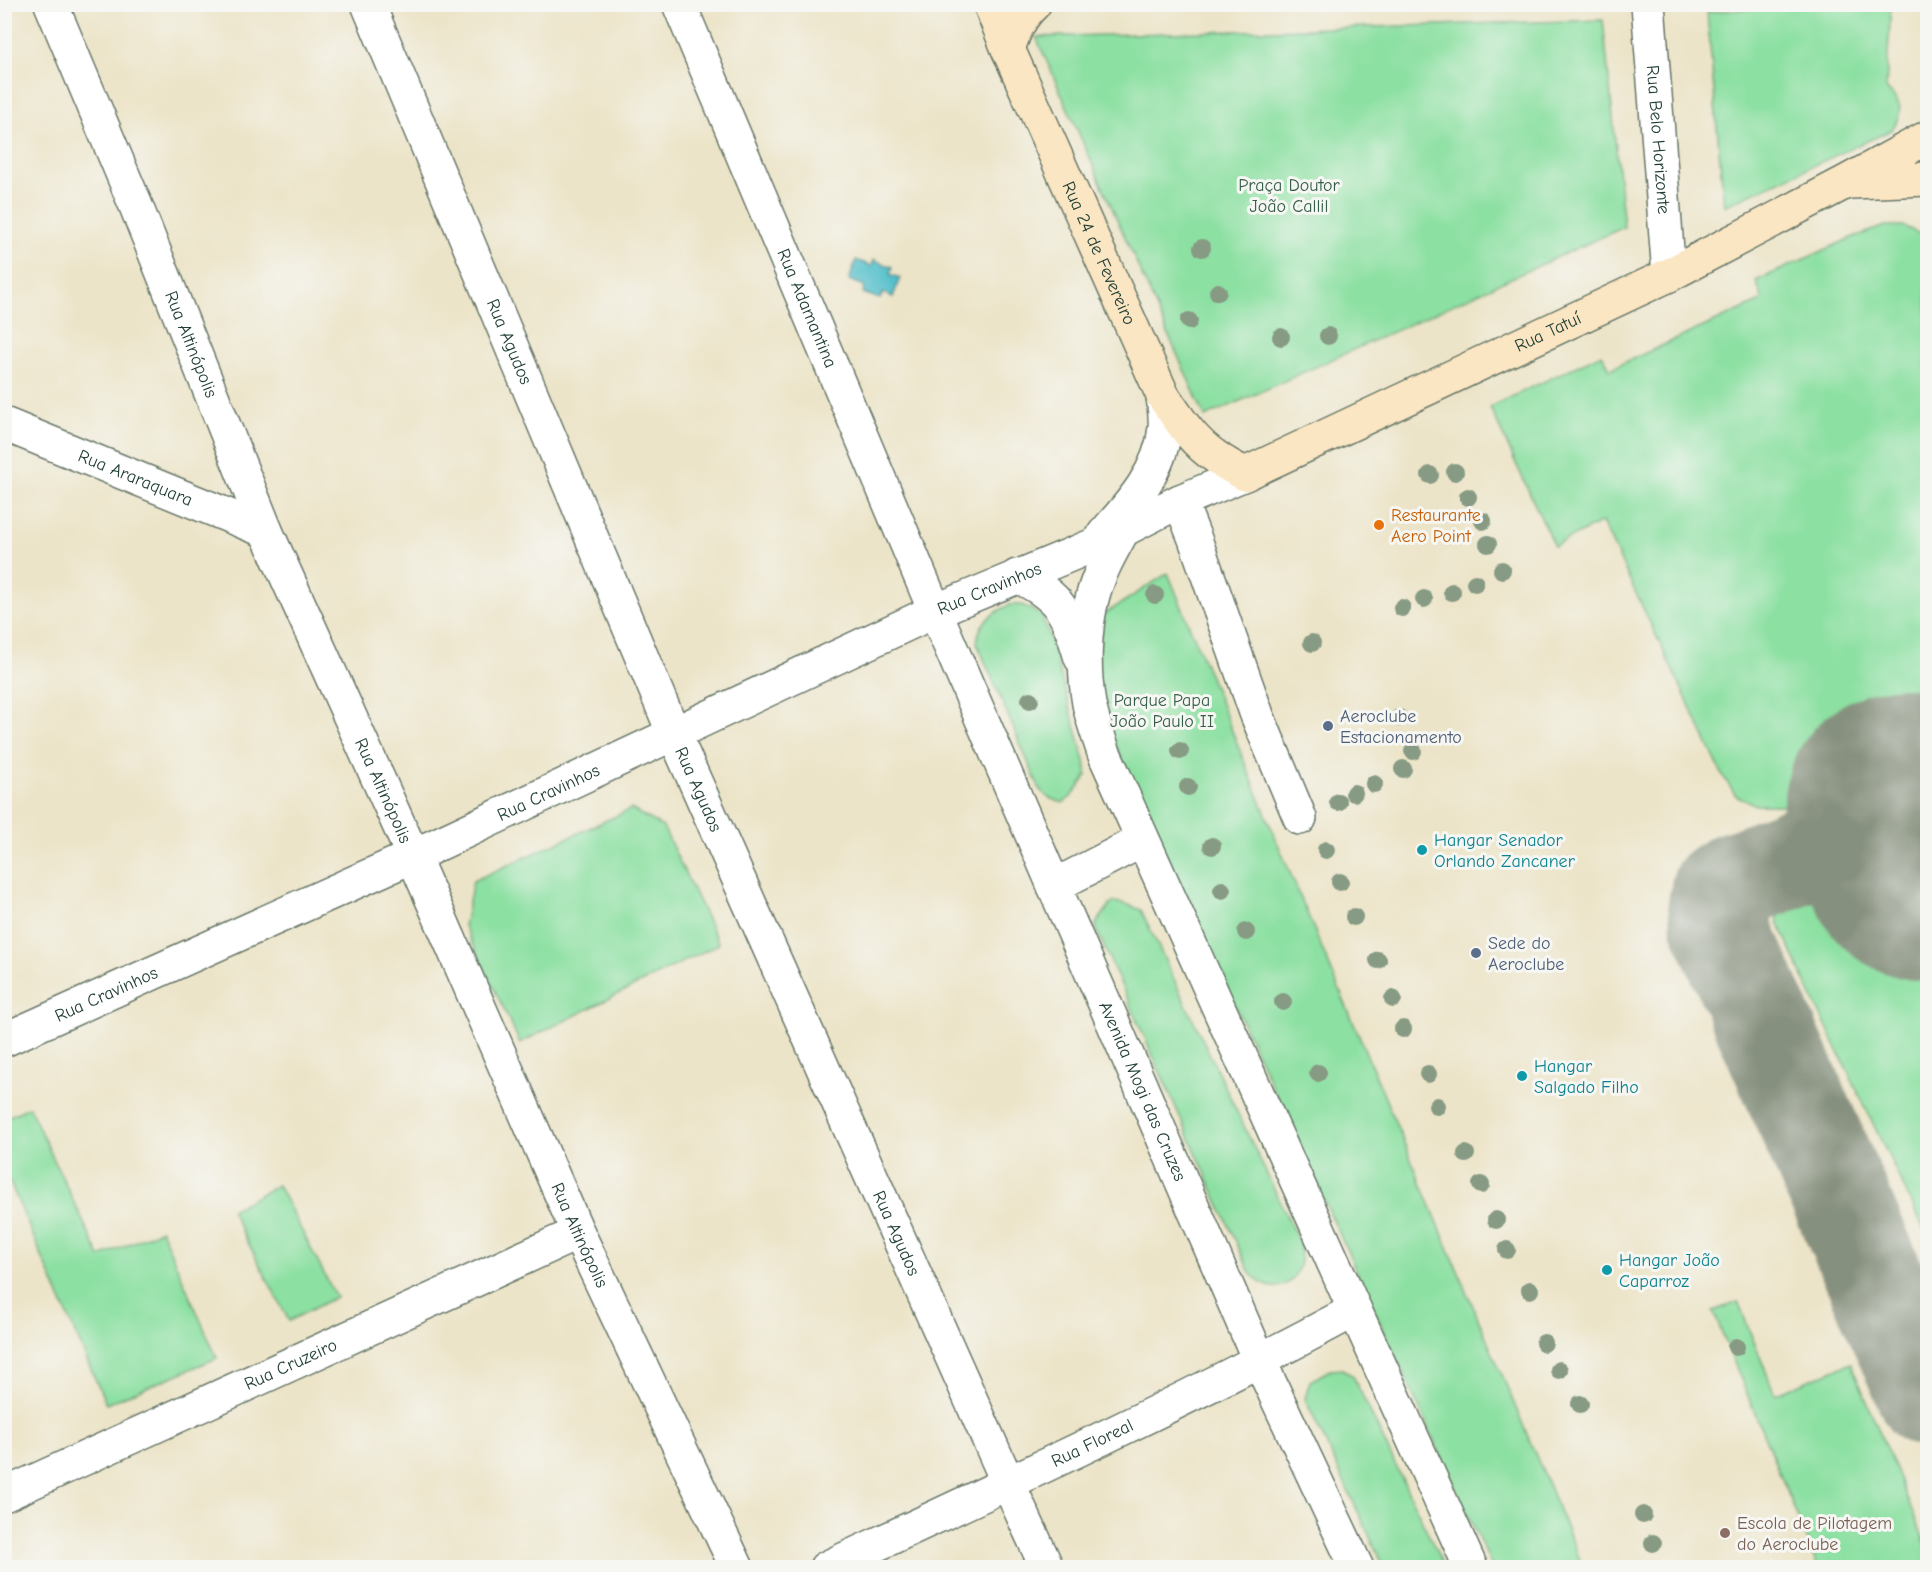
<svg xmlns="http://www.w3.org/2000/svg" width="1932" height="1572" font-family="'Comic Neue',sans-serif">
  <style>
    .green { fill: #8ce0a2; stroke: #568e6b; stroke-width: 1.5 }
    .water { fill: #52bfcb; stroke: #387e80; stroke-width: 1.5 }
    .lines { fill: none; stroke-linecap: round; stroke-linejoin: round }
    .taxiway { stroke: #86907e; stroke-width: 98 }
    .runway { stroke: #86907e; stroke-width: 244 }
    .street-casing { stroke: #677768; stroke-width: 36 }
    .secondary-casing { stroke: #677768; stroke-width: 36 }
    .street { stroke: #fff; stroke-width: 33 }
    .secondary { stroke: #fbe6c3; stroke-width: 33 }
    .tree { fill: #879a83 }
    .food-dot { fill: #e8710a; stroke: #f6f6f2; stroke-width: 2 }
    .service-dot { fill: #5c6f8a; stroke: #f6f6f2; stroke-width: 2 }
    .culture-dot { fill: #0f9aa8; stroke: #f6f6f2; stroke-width: 2 }
    .education-dot { fill: #8d6e63; stroke: #f6f6f2; stroke-width: 2 }
    .labels { text-anchor: middle; stroke-width: 6; stroke-linejoin: round; paint-order: stroke }
    .street-label { font-size: 18px; fill: #1f3d34; stroke: #f6f6f2 }
    .park-label { font-size: 18px; fill: #355e4a; stroke: #f6f6f2 }
    .food-label { font-size: 18px; fill: #c56008; stroke: #f6f6f2; text-anchor: start }
    .service-label { font-size: 18px; fill: #4e5e75; stroke: #f6f6f2; text-anchor: start }
    .culture-label { font-size: 18px; fill: #0d838f; stroke: #f6f6f2; text-anchor: start }
    .education-label { font-size: 18px; fill: #785e54; stroke: #f6f6f2; text-anchor: start }
  </style>
  <rect width="100%" height="100%" fill="#f6f6f2"/>
  <filter id="ink" filterUnits="userSpaceOnUse"><feTurbulence type="fractalNoise" baseFrequency=".0167" numOctaves="2"/><feDisplacementMap in="SourceGraphic" scale="12" xChannelSelector="R" yChannelSelector="G"/><feConvolveMatrix kernelMatrix="1 2 1 2 8 2 1 2 1" color-interpolation-filters="sRGB"/></filter>
  <filter id="wash" filterUnits="userSpaceOnUse"><feTurbulence type="fractalNoise" baseFrequency=".008" numOctaves="4" result="noise"/><feDisplacementMap in="SourceGraphic" scale="24" xChannelSelector="R" yChannelSelector="G"/><feGaussianBlur stdDeviation="1.35" result="paint"/><feColorMatrix in="noise" values="0 0 0 0 0 0 0 0 0 0 0 0 0 0 0 0 0 1.4 0 .05"/><feComposite in="paint" operator="in"/></filter>
  <g filter="url(#wash)">
    <rect width="100%" height="100%" fill="#ece4c8"/>
    <g class="green">
      <path d="M1818 4 1891 5 1886 88C1902 104 1904 109 1892 130L1724 206 1707 12Z"/>
      <path d="M1603 20 1624 227 1205 417 1036 37Z"/>
      <path d="M1885 226H1903L1927 237V743L1788 805H1756L1735 795 1723 776 1602 522 1554 546 1490 407 1602 354 1610 369 1763 300 1756 281 1851 238Z"/>
      <path d="M1168 573 1275 837 1583 1567H1492L1107 726 1096 673 1103 615Z"/>
      <path d="M1009 605H1022L1042 615 1051 641 1085 761 1087 776 1071 797 1063 803 1049 798 1040 790 977 643C978 623 991 614 1009 605Z"/>
      <path d="M631 809 663 827 719 944 520 1043 464 926 473 881Z"/>
      <path d="M1848 858 1870 867 1881 883 1927 985V1236L1816 1005 1778 922 1777 902 1785 887 1798 873 1814 863Z"/>
      <path d="M1114 902 1126 904 1141 910 1300 1244C1306 1279 1276 1304 1250 1273L1097 931 1096 924 1109 906Z"/>
      <path d="M29 1107 100 1257 161 1230 217 1358 106 1404 5 1171V1118Z"/>
      <path d="M278 1185 336 1297 289 1321 231 1210Z"/>
      <path d="M1738 1302 1775 1394 1851 1363 1927 1547V1567H1818L1713 1311Z"/>
      <path d="M1342 1369 1353 1376 1444 1567H1384L1305 1399 1310 1381 1330 1370Z"/>
    </g>
    <path class="water" d="M856 260 872 266 874 260 892 267 890 274 900 278 893 297 883 293 880 299 863 293 865 286 849 280Z"/>
    <g class="lines">
      <path class="taxiway" d="M1905 810 1751 875 1732 881 1720 889 1717 905 1719 921 1928 1399"/>
      <path class="runway" d="M1905 810 1928 859"/>
    </g>
  </g>
  <g filter="url(#ink)">
    <g class="lines">
      <defs>
        <g id="street">
          <path id="s1" d="M51 4 136 206 266 531 413 856 578 1233 737 1568"/>
          <path id="s2" d="M368 4 674 734 1008 1483 1047 1568"/>
          <path id="s3" d="M679 4 935 611 1260 1362 1357 1568"/>
          <path id="s4" d="M1648 4 1669 275"/>
          <path id="s5" d="M4 424 266 531"/>
          <path d="M1180 501 1195 539 1257 715 1300 818"/>
          <path d="M1122 532C1111 552 1099 573 1093 595 1084 629 1083 669 1089 704 1092 720 1099 737 1104 753L1471 1568"/>
          <path d="M1104 534C1131 504 1161 471 1165 428 1166 418 1164 406 1163 396"/>
          <path d="M1017 576C1062 597 1067 613 1081 658"/>
          <path d="M1054 886 1143 840"/>
          <path id="s6" d="M4 1040 413 856 935 611 1094 545 1180 501 1245 474"/>
          <path id="s7" d="M4 1495 578 1233"/>
          <path id="s8" d="M826 1568C1004 1485 1183 1403 1355 1310"/>
        </g>
        <g id="secondary">
          <path id="s9" d="M990 4 1008 49 1163 396C1178 418 1193 442 1216 457 1225 464 1235 469 1245 474L1669 275 1846 182 1928 137"/>
          <path d="M1008 49C1014 32 1020 17 1034 4"/>
          <path d="M1851 182 1928 179"/>
        </g>
      </defs>
      <use href="#street" class="street-casing"/>
      <use href="#secondary" class="secondary-casing"/>
      <use href="#street" class="street"/>
      <use href="#secondary" class="secondary"/>
    </g>
    <g class="tree">
      <circle cx="1202" cy="248" r="9"/>
      <circle cx="1218" cy="292" r="9"/>
      <circle cx="1189" cy="321" r="9"/>
      <circle cx="1328" cy="336" r="9"/>
      <circle cx="1281" cy="337" r="9"/>
      <circle cx="1455" cy="472" r="9"/>
      <circle cx="1430" cy="475" r="9"/>
      <circle cx="1468" cy="497" r="9"/>
      <circle cx="1483" cy="521" r="9"/>
      <circle cx="1488" cy="544" r="9"/>
      <circle cx="1502" cy="570" r="9"/>
      <circle cx="1475" cy="583" r="9"/>
      <circle cx="1452" cy="592" r="9"/>
      <circle cx="1155" cy="595" r="9"/>
      <circle cx="1424" cy="599" r="9"/>
      <circle cx="1402" cy="608" r="9"/>
      <circle cx="1312" cy="643" r="9"/>
      <circle cx="1030" cy="700" r="9"/>
      <circle cx="1399" cy="718" r="9"/>
      <circle cx="1180" cy="751" r="9"/>
      <circle cx="1413" cy="751" r="9"/>
      <circle cx="1403" cy="769" r="9"/>
      <circle cx="1374" cy="784" r="9"/>
      <circle cx="1188" cy="787" r="9"/>
      <circle cx="1354" cy="793" r="9"/>
      <circle cx="1338" cy="802" r="9"/>
      <circle cx="1212" cy="846" r="9"/>
      <circle cx="1326" cy="850" r="9"/>
      <circle cx="1340" cy="882" r="9"/>
      <circle cx="1222" cy="890" r="9"/>
      <circle cx="1354" cy="917" r="9"/>
      <circle cx="1246" cy="932" r="9"/>
      <circle cx="1378" cy="960" r="9"/>
      <circle cx="1393" cy="999" r="9"/>
      <circle cx="1283" cy="1002" r="9"/>
      <circle cx="1403" cy="1029" r="9"/>
      <circle cx="1318" cy="1073" r="9"/>
      <circle cx="1428" cy="1074" r="9"/>
      <circle cx="1437" cy="1106" r="9"/>
      <circle cx="1466" cy="1154" r="9"/>
      <circle cx="1481" cy="1185" r="9"/>
      <circle cx="1496" cy="1220" r="9"/>
      <circle cx="1507" cy="1250" r="9"/>
      <circle cx="1530" cy="1290" r="9"/>
      <circle cx="1544" cy="1343" r="9"/>
      <circle cx="1736" cy="1347" r="9"/>
      <circle cx="1559" cy="1370" r="9"/>
      <circle cx="1580" cy="1404" r="9"/>
      <circle cx="1643" cy="1515" r="9"/>
      <circle cx="1653" cy="1543" r="9"/>
    </g>
  </g>
  <circle class="food-dot" cx="1379" cy="525" r="6"/>
  <g class="service-dot">
    <circle cx="1328" cy="726" r="6"/>
    <circle cx="1476" cy="953" r="6"/>
  </g>
  <g class="culture-dot">
    <circle cx="1422" cy="850" r="6"/>
    <circle cx="1522" cy="1076" r="6"/>
    <circle cx="1607" cy="1270" r="6"/>
  </g>
  <circle class="education-dot" cx="1725" cy="1533" r="6"/>
  <g class="labels">
    <g class="street-label">
      <text dy="6" stroke="none"><textPath href="#s4" startOffset="136">Rua Belo Horizonte</textPath></text>
      <text dy="6" stroke="none"><textPath href="#s9" startOffset="272">Rua 24 de Fevereiro</textPath></text>
      <text dy="6" stroke="none"><textPath href="#s3" startOffset="330">Rua Adamantina</textPath></text>
      <text dy="6" stroke="none"><textPath href="#s9" startOffset="878">Rua Tatuí</textPath></text>
      <text dy="6" stroke="none"><textPath href="#s2" startOffset="366">Rua Agudos</textPath></text>
      <text dy="6" stroke="none"><textPath href="#s1" startOffset="368">Rua Altinópolis</textPath></text>
      <text dy="6" stroke="none"><textPath href="#s5" startOffset="142">Rua Araraquara</textPath></text>
      <text dy="6" stroke="none"><textPath href="#s6" startOffset="1084">Rua Cravinhos</textPath></text>
      <text dy="6" stroke="none"><textPath href="#s2" startOffset="852">Rua Agudos</textPath></text>
      <text dy="6" stroke="none"><textPath href="#s1" startOffset="854">Rua Altinópolis</textPath></text>
      <text dy="6" stroke="none"><textPath href="#s6" startOffset="598">Rua Cravinhos</textPath></text>
      <text dy="6" stroke="none"><textPath href="#s6" startOffset="112">Rua Cravinhos</textPath></text>
      <text dy="6" stroke="none"><textPath href="#s3" startOffset="1182">Avenida Mogi das Cruzes</textPath></text>
      <text dy="6" stroke="none"><textPath href="#s2" startOffset="1338">Rua Agudos</textPath></text>
      <text dy="6" stroke="none"><textPath href="#s1" startOffset="1340">Rua Altinópolis</textPath></text>
      <text dy="6" stroke="none"><textPath href="#s7" startOffset="315">Rua Cruzeiro</textPath></text>
      <text dy="6" stroke="none"><textPath href="#s8" startOffset="294">Rua Floreal</textPath></text>
    </g>
    <g class="park-label">
      <text x="1289" y="191">Praça Doutor<tspan x="1289" dy="21">João Callil</tspan></text>
      <text x="1162" y="706">Parque Papa<tspan x="1162" dy="21">João Paulo II</tspan></text>
    </g>
    <g class="food-label">
      <text x="1391" y="521">Restaurante<tspan x="1391" dy="21">Aero Point</tspan></text>
    </g>
    <g class="service-label">
      <text x="1340" y="722">Aeroclube<tspan x="1340" dy="21">Estacionamento</tspan></text>
      <text x="1488" y="949">Sede do<tspan x="1488" dy="21">Aeroclube</tspan></text>
    </g>
    <g class="culture-label">
      <text x="1434" y="846">Hangar Senador<tspan x="1434" dy="21">Orlando Zancaner</tspan></text>
      <text x="1534" y="1072">Hangar<tspan x="1534" dy="21">Salgado Filho</tspan></text>
      <text x="1619" y="1266">Hangar João<tspan x="1619" dy="21">Caparroz</tspan></text>
    </g>
    <g class="education-label">
      <text x="1737" y="1529">Escola de Pilotagem<tspan x="1737" dy="21">do Aeroclube</tspan></text>
    </g>
  </g>
  <rect width="1932" height="1572" fill="none" stroke="#f6f6f2" stroke-width="24"/>
</svg>
